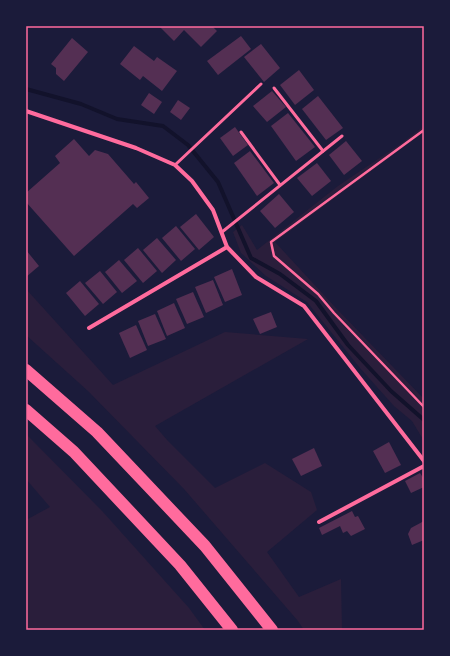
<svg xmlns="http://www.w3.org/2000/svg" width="450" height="656" font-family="Roboto,sans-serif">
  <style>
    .green { fill: #2a1e3b }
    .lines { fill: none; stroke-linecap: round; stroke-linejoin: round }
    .stream { stroke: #12122b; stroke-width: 4 }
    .building { fill: #542f53 }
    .path { stroke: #ff6b9d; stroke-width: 2.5 }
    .service { stroke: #ff6b9d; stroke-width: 3 }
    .minor { stroke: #ff6b9d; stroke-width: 4 }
    .motorway { stroke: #ff6b9d; stroke-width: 12 }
    .neatline { fill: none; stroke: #ff6b9d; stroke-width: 1.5 }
  </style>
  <rect width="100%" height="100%" fill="#1b1b3a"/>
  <g class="green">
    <path d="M424 126V132L275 242 334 306 424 399V441L412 421 394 406 360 368 307 302 266 276 241 253 233 232 242 225 257 250 338 186 402 143Z"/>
    <path d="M26 289 113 385 225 332 308 339 155 426 168 441 215 488 265 463 311 492 317 510 267 552 299 597 341 579 342 630H304L298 621 184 489 88 391 26 335Z"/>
    <path d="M26 434 103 512 189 608 205 630H26V520L50 507 26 479Z"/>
  </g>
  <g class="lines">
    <path class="stream" d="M26 89 81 104 117 119 163 126 188 145 218 182 251 258 280 274 316 301 348 345 391 391 424 420"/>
  </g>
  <g class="building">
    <path d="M159 26H212L217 31 201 47 184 30 174 41Z"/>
    <path d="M241 36 251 49 218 75 207 61Z"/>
    <path d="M72 38 88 52 64 81 56 74V68L51 64Z"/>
    <path d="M261 44 280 68 264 82 244 57Z"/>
    <path d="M134 46 154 61 157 57 177 71 162 91 143 76 140 80 120 64Z"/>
    <path d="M299 70 314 90 295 105 280 85Z"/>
    <path d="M272 91 286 107 267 122 253 106Z"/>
    <path d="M149 93 162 102 154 114 141 105Z"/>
    <path d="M318 96 343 128 326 140 302 109Z"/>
    <path d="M178 100 190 108 181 120 170 112Z"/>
    <path d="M288 113 315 147 296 161 271 126Z"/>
    <path d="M235 127 248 145 233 156 220 138Z"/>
    <path d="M74 139 89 156 95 150 108 154 134 184 136 182 149 198 137 208 133 204 74 256 26 202V193L60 163 55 156Z"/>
    <path d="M346 141 362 161 344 175 329 155Z"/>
    <path d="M250 151 274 183 257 196 234 163Z"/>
    <path d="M317 163 331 181 312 196 297 178Z"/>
    <path d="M279 194 294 212 275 228 260 211Z"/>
    <path d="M196 214 214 237 199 250 180 227Z"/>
    <path d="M176 226 195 249 181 261 162 238Z"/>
    <path d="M157 238 176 260 162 273 143 250Z"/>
    <path d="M138 248 157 271 143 283 124 260Z"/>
    <path d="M26 250 39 266 26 277Z"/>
    <path d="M119 260 137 281 122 293 105 272Z"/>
    <path d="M232 269 242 295 225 302 214 277Z"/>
    <path d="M100 271 117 292 103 304 85 283Z"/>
    <path d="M213 280 223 305 206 313 195 287Z"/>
    <path d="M80 281 99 304 85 316 66 293Z"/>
    <path d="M193 292 204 317 187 324 176 299Z"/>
    <path d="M174 303 185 328 167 336 157 311Z"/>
    <path d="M271 312 277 327 260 334 253 319Z"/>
    <path d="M155 314 166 339 148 346 138 321Z"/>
    <path d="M136 325 147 350 130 358 119 333Z"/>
    <path d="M389 442 401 465 385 473 373 451Z"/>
    <path d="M314 448 322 466 301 476 292 459Z"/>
    <path d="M420 473 424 479V487L411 493 405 481Z"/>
    <path d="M352 511 355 517 358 516 365 529 351 536 347 531 343 533 340 526 322 535 319 528Z"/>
    <path d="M424 521V540L412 545 408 534 411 528Z"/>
  </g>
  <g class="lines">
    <path class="path" d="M424 130 271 242 274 256 318 294 334 313 424 407"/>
    <g class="service">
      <path d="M274 88 323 151"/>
      <path d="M241 132 280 185"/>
      <path d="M175 165 261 84"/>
      <path d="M222 232 342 136"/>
    </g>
    <g class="minor">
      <path d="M26 111 136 148 175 165 192 181 213 210 227 247 256 277 304 306 424 461"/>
      <path d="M89 328 227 247"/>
      <path d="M319 522 424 466"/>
    </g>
    <g class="motorway">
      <path d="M26 370 97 432 205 546 272 630"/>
      <path d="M26 410 74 452 180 565 232 630"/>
    </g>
  </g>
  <rect width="450" height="656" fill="none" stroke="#1b1b3a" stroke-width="54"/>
  <rect x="27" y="27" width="396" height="602" class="neatline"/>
</svg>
